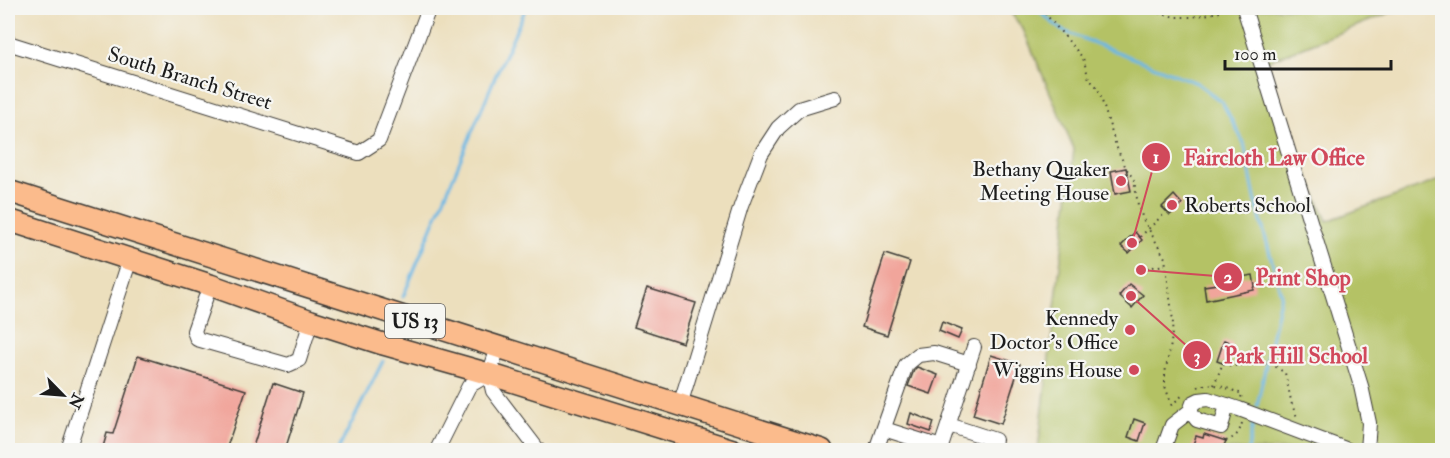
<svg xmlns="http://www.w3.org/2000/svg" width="1450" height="458" font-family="'IM FELL Double Pica',serif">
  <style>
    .green { fill: #b4c265; stroke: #686f40; stroke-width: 1.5 }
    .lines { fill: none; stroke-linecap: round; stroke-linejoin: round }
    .stream { stroke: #6ab7e4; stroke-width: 3 }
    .building { fill: #f1a59b }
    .minor-casing { stroke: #3b3934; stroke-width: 16 }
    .highway-casing { stroke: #3b3934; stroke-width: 24 }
    .path { stroke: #3b3934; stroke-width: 2; stroke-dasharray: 1.5 4.5; stroke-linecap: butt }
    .minor { stroke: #fff; stroke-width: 14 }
    .highway { stroke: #fbbb8c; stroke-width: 21 }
    .poi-dot { fill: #d1495b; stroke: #f6f6f2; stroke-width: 2 }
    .labels { text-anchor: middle; stroke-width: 4.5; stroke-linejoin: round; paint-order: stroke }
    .shield { fill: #f6f6f2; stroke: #5d5d5c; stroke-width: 1.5 }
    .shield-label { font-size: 20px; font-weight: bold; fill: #1c1c1c }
    .street-label { font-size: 21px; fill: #1c1c1c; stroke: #f6f6f2 }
    .poi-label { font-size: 21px; fill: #1c1c1c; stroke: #f6f6f2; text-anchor: end }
    .leader { fill: none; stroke: #d1495b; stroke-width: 2 }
    .callout-dot { fill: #d1495b; stroke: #f6f6f2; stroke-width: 2 }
    .mark-label { font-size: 18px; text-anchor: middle; font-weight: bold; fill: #fff }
    .callout-label { font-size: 22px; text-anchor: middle; font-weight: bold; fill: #d1495b; stroke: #f6f6f2; stroke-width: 4.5; stroke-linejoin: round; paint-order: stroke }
  </style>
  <rect width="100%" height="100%" fill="#f6f6f2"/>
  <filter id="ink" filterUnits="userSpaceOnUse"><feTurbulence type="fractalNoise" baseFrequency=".0167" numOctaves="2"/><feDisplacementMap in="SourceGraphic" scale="12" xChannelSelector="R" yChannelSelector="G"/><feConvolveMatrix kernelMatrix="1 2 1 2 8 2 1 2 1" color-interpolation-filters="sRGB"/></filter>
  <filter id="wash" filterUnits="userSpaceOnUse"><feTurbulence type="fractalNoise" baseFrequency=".008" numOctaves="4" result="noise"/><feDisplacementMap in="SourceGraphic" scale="24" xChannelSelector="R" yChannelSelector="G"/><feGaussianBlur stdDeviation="1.35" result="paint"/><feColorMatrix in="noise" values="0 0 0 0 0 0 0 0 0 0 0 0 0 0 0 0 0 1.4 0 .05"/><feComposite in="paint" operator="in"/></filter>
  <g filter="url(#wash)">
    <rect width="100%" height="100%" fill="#ecdfbd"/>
    <path class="green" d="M1007 8H1402L1260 64 1327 221 1442 179V450H1038L1074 149 1023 29Z"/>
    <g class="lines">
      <g class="stream">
        <path d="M1036 8 1061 30 1197 83 1222 102 1244 143 1256 203 1281 294 1257 406"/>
        <path d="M403 297 495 77 526 8"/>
        <path d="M338 450 383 361"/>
        <path d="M1248 450 1253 424"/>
      </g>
    </g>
    <g id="blocks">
      <g class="building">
        <path d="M1126 168 1131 191 1115 194 1111 171Z"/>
        <path d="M1174 195 1182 204 1170 215 1162 207Z"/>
        <path d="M1135 232 1142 240 1129 253 1121 246Z"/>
        <path d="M885 254 910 262 887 335 862 327Z"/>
        <path d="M1228 275 1229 279 1253 275 1255 287 1254 288V290L1206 300 1204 286 1217 284 1216 277Z"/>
        <path d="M1129 284 1143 295 1132 308 1119 296Z"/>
        <path d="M647 288 696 303 683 343 634 327Z"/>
        <path d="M942 322 962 330 958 339 939 331Z"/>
        <path d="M1224 340 1233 344 1225 364 1217 361Z"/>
        <path d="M991 355 1020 364 1001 424 973 415Z"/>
        <path d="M138 356 246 390 226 450H108L109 448 103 447 107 433 113 434Z"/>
        <path d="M917 367 938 375 931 394 908 386 914 370Z"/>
        <path d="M273 383 303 393 285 450H252Z"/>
        <path d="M911 413 934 422 931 432 908 424Z"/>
        <path d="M1134 419 1145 423 1139 441 1128 437Z"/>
        <path d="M1204 434 1226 441 1222 450H1191L1196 436 1203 438Z"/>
      </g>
    </g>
  </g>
  <g filter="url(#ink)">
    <use href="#blocks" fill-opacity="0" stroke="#3b3934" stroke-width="1.5"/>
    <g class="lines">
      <defs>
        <g id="minor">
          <path d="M1244 8 1361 386 1369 423 1367 450"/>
          <path d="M8 43 359 153 379 140 429 8"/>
          <path d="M210 285 194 331 197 339 288 365 299 360 311 321"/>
          <path d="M489 374 493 391 538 450"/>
          <path d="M680 405 741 206 761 154 778 128 799 109 835 98"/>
          <path d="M1190 411 1197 420 1221 427 1227 405"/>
          <path d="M949 425 995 440"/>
          <path d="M884 429 941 447"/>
          <path d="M68 450 130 259"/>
          <path d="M437 450 469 386 489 374 498 348"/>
          <path d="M876 450 906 365 918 355 934 353 969 364"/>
          <path d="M940 450 974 347"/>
          <path d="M1163 450 1172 425 1190 411 1193 403 1199 400 1208 399 1239 409 1348 450"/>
        </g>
        <g id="highway">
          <path d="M8 191 822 450"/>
          <path d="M8 220 210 285 311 321 383 344 489 374 733 450"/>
        </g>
      </defs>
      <use href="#minor" class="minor-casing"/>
      <use href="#highway" class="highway-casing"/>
      <g class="path">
        <path d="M1042 8 1043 11 1083 58 1089 79 1098 88 1116 146 1126 168 1134 180 1138 205 1143 219 1165 258 1173 321 1171 344 1165 373V386L1173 409"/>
        <path d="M1142 8 1149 11 1176 17H1192L1220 12 1226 8"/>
        <path d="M1140 237 1166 212"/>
        <path d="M1147 268 1165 265"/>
        <path d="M1214 385 1223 363 1232 366 1270 363 1285 373 1292 405 1297 417"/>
        <path d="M1198 387C1212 380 1228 389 1242 394L1241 398"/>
        <path d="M1171 405 1183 395"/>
        <path d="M1226 441C1236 437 1239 434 1242 423"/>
      </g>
      <use href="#minor" class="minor"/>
      <use href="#highway" class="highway"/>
    </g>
  </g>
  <g class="poi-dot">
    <circle cx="1121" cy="181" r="6"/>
    <circle cx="1172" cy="205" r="6"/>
    <circle cx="1130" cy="330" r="6"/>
    <circle cx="1134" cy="370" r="6"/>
  </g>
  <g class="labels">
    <rect class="shield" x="385" y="304" width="60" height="34" rx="4.5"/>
    <g class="shield-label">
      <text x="415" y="328">US 13</text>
    </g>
    <g class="street-label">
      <text transform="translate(190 78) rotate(17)" y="7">South Branch Street</text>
    </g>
    <g class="poi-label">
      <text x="1109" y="176">Bethany Quaker<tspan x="1109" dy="24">Meeting House</tspan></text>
      <text x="1184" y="212" text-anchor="start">Roberts School</text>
      <text x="1118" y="325">Kennedy<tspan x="1118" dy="24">Doctor’s Office</tspan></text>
      <text x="1122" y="377">Wiggins House</text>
    </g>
  </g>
  <path class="leader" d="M1132 243L1156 157M1141 270L1228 277M1131 296L1197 355"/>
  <g class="callout-dot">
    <circle cx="1132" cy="243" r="6"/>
    <circle cx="1141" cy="270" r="6"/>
    <circle cx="1131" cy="296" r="6"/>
    <circle cx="1156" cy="157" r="15"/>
    <circle cx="1228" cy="277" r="15"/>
    <circle cx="1197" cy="355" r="15"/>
  </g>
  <g class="mark-label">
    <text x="1156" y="163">1</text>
    <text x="1228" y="283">2</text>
    <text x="1197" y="362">3</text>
  </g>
  <g class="callout-label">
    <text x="1274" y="165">Faircloth Law Office</text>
    <text x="1303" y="285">Print Shop</text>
    <text x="1296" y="363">Park Hill School</text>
  </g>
  <rect width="1450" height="458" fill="none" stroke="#f6f6f2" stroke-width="30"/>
  <g transform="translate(63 395) rotate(115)" stroke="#f6f6f2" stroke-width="4.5" paint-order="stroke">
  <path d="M0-4.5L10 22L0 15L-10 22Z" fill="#1c1c1c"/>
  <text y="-9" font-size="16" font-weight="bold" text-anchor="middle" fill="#1c1c1c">N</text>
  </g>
  <path d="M1225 60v9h166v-9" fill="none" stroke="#1c1c1c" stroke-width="3"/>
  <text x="1234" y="60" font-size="18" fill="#1c1c1c" stroke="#f6f6f2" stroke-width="4.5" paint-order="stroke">100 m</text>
</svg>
